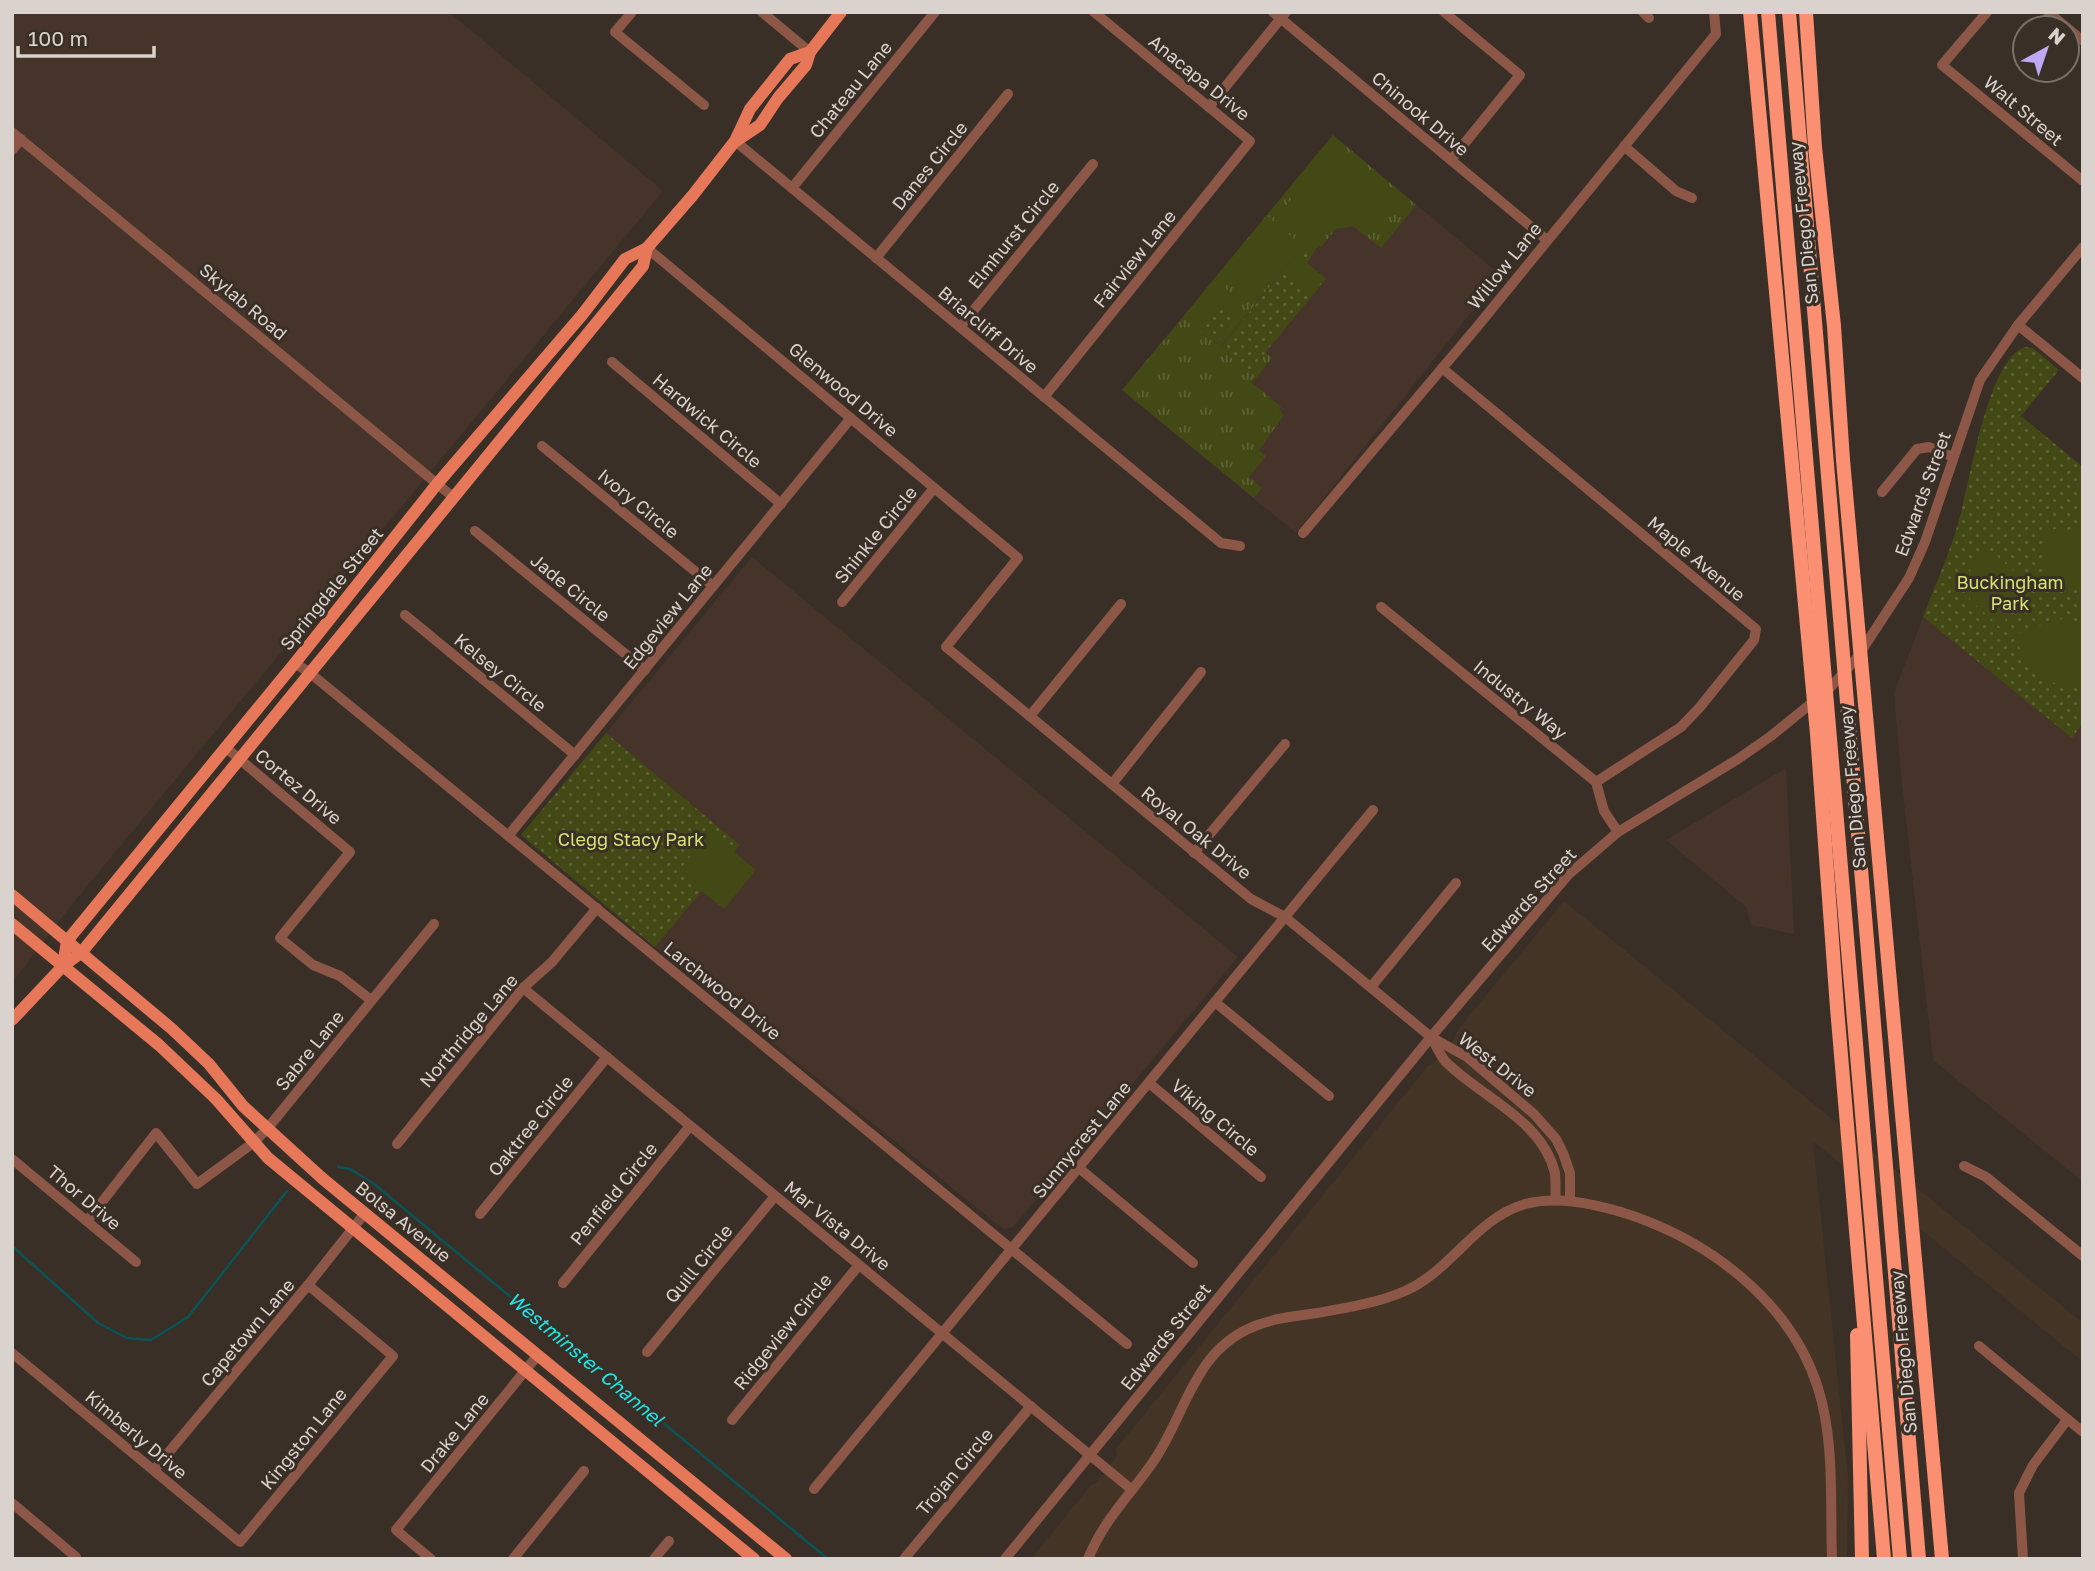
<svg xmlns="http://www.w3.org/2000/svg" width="2095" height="1571" font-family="'Golos Text',sans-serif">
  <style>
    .built { fill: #433426 }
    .industrial { fill: #46342b }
    .grass { fill: url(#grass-tufts) }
    .park { fill: url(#park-dots) }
    .pitch { fill: #434915 }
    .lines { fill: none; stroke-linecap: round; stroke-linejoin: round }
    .stream { stroke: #095456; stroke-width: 2.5 }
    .minor { stroke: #8d5748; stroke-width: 10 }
    .major { stroke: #e67859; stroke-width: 12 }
    .highway { stroke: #fa8f72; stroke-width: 14 }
    .labels { text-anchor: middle; stroke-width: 6; stroke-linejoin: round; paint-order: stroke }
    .street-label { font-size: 18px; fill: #d9d2cd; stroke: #392f26 }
    .park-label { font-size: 18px; fill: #d4e371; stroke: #392f26 }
    .water-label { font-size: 19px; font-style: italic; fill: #1ee7eb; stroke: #392f26 }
  </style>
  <defs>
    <pattern id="grass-tufts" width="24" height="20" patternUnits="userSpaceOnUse" patternTransform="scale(1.75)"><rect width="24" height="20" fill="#434915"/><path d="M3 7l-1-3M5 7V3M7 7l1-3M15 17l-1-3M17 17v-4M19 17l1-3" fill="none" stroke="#5e6236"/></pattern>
    <pattern id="park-dots" width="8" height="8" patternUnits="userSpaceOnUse" patternTransform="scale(1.75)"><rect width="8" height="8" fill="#434915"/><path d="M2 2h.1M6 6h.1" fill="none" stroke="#5e6236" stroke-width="1.8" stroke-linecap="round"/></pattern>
  </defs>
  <rect width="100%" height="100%" fill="#392f26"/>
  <path class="built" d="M1564 901 2083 1323V1362L1813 1141 1848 1477 1847 1559H1031L1091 1485 1095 1484 1117 1456 1116 1449 1428 1066 1433 1064 1455 1038 1456 1032Z"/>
  <g class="industrial">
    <path d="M12 12H449L663 191 69 908 12 983Z"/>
    <path d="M1333 135 1501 275 1296 533 1122 390Z"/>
    <path d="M752 557 1238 957 1013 1227 1003 1229 655 947 740 845 606 733Z"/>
    <path d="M1923 617 2071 737 2083 723V1182L1933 1060 1901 774 1894 693Z"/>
    <path d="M1786 768 1794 934 1751 925 1746 907 1666 840Z"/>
  </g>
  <path class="grass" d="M1333 135 1416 205 1381 248 1344 219 1321 247 1319 245 1314 252 1304 245 1220 347 1249 371 1265 352 1272 358 1252 383 1281 407 1279 410 1284 415 1259 450 1266 456 1249 477 1262 488 1254 498 1122 390 1183 317 1216 344 1238 317 1223 305 1231 294 1214 279Z"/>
  <g class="park">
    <path d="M1305 244 1314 252 1307 263 1326 279 1249 372 1220 348Z"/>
    <path d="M1223 305 1239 318 1216 344 1201 332Z"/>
    <path d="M2025 347 2033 348 2059 370 2021 416 2083 467V723L2072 738 1923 617C1935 585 1950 553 1959 520 1970 483 1987 360 2025 347Z"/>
    <path d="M606 733 740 845 655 947 521 835Z"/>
  </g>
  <g class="pitch">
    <path d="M1335 147 1397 198C1392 203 1387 210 1382 215 1378 218 1372 220 1367 222 1335 235 1310 227 1283 209Z"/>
    <path d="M1267 216 1301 245 1255 301 1221 272Z"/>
    <path d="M1297 256 1324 279 1313 293 1285 270Z"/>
    <path d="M1214 279 1232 294 1201 332 1183 317Z"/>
    <path d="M2062 528 2083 534V590H2054L2046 586 2044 531Z"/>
    <path d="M1989 549 2026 581 2028 587 2027 592 2000 627 1970 600 1966 579 1975 559Z"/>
    <path d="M2065 618 2076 624 2083 641V681L2063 688 2026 666 2014 634Z"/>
    <path d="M710 832 756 870 724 909 678 872Z"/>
  </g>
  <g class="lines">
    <g class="stream">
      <path d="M338 1167 350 1169 374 1184 828 1559"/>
      <path d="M12 1246 98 1323 127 1338 151 1340 188 1317 287 1191"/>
    </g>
    <g class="minor">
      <path d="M632 12 615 32 704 105"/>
      <path d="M762 12 810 52"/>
      <path d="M1273 12 1547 240"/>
      <path d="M1444 12 1520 75 1451 160"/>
      <path d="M1643 12 1649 18"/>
      <path d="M1987 12 1942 65 2083 181"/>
      <path d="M2048 12 2083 41"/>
      <path d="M1209 107 1286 12"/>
      <path d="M12 132 453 497"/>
      <path d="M735 141 1221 543 1240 546"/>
      <path d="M1624 146 1676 191 1692 198"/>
      <path d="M12 150 21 139"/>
      <path d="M792 188 935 12"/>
      <path d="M647 248 1018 558 946 647 1251 899 1285 917 1431 1037 1467 1057 1534 1114 1556 1139 1563 1153 1570 1173V1201"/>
      <path d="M876 258 1008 94"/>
      <path d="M2018 325 2083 378"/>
      <path d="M960 327 1093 164"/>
      <path d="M612 362 781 504"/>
      <path d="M1442 368 1756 629 1754 640 1700 707 1681 727 1596 782"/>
      <path d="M1044 397 1250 141 1094 12"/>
      <path d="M542 446 713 586"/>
      <path d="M1882 492 1917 449 1929 447 1953 457"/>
      <path d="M475 531 645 670"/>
      <path d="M1303 533 1477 327 1716 34 1714 12"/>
      <path d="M842 602 934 488"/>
      <path d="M1381 607 1596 782 1604 811 1618 832"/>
      <path d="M405 615 575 755"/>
      <path d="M295 663 310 673 1127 1344"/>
      <path d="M1030 716 1121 604"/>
      <path d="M225 747 350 852 280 938 313 965 340 976 371 1000"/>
      <path d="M1112 784 1201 672"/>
      <path d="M508 836 851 418"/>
      <path d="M1194 853 1285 744"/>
      <path d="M1371 987 1456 883"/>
      <path d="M523 988 1131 1489"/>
      <path d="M1215 1002 1329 1096"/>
      <path d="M1431 1037C1436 1045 1440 1055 1445 1061 1480 1097 1542 1119 1555 1173 1556 1182 1555 1192 1556 1200"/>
      <path d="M1149 1083 1261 1177"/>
      <path d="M397 1144 523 988 552 962 597 908"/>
      <path d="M12 1159 136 1262"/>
      <path d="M1964 1166 1986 1177 2083 1256"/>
      <path d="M1079 1168 1193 1263"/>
      <path d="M480 1214 607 1057"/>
      <path d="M87 1221 156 1133 197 1184 253 1143 267 1129 434 924"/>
      <path d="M563 1283 690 1126"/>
      <path d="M1979 1346 2083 1432"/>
      <path d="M647 1352 775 1196"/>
      <path d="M12 1353 240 1542 393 1356 308 1285"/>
      <path d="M732 1420 859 1265"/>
      <path d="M154 1470 308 1285 365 1213"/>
      <path d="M814 1489 1373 810"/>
      <path d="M12 1503 76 1557"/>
      <path d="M431 1559 396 1530 537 1356"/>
      <path d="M513 1559 584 1471"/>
      <path d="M654 1559 669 1541"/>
      <path d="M904 1559 1031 1406"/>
      <path d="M1005 1559 1431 1037 1568 875 1618 832 1738 759 1771 736 1829 689 1856 659 1909 578 1925 542 1980 380 2018 325 2083 247"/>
      <path d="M1088 1559C1105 1517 1131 1495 1155 1459 1187 1411 1194 1350 1255 1326 1275 1318 1296 1316 1317 1313 1346 1308 1378 1303 1405 1291 1451 1271 1476 1218 1525 1204 1556 1196 1590 1203 1621 1212 1706 1238 1790 1300 1818 1388 1835 1442 1830 1503 1832 1559"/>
      <path d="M2023 1559 2019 1493 2033 1465 2067 1420"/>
    </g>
    <g class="major">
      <path d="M736 141 760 125 778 98 806 65 810 52 841 12"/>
      <path d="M12 895 172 1029 209 1064 243 1106 323 1179 786 1559"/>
      <path d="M12 924 159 1045 216 1099 268 1158 754 1559"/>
      <path d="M63 966 67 941 295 663 437 484 582 315 625 259 647 248 693 195 735 141 750 109 790 59 810 52"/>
      <path d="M12 1020 63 966 81 953 643 266 647 248"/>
    </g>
    <g class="highway">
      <path d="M1750 12 1817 734 1837 1008 1884 1559"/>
      <path d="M1768 12 1900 1559"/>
      <path d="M1789 12 1919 1559"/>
      <path d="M1806 12 1815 147 1834 326 1843 460 1942 1559"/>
      <path d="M1857 1335 1862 1559"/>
    </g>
  </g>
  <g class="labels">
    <g class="street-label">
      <text transform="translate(1199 78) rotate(39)" y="6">Anacapa Drive</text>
      <text transform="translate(851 90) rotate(-51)" y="6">Chateau Lane</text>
      <text transform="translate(2023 111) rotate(40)" y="6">Walt Street</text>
      <text transform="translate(1420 114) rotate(40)" y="6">Chinook Drive</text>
      <text transform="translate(930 166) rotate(-51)" y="6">Danes Circle</text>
      <text transform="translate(1804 223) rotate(-96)" y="6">San Diego Freeway</text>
      <text transform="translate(1014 235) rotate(-51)" y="6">Elmhurst Circle</text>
      <text transform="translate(1135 259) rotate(-51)" y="6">Fairview Lane</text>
      <text transform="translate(1505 266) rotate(-51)" y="6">Willow Lane</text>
      <text transform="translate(243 302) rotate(40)" y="6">Skylab Road</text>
      <text transform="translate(988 330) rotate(40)" y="6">Briarcliff Drive</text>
      <text transform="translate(843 390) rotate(40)" y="6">Glenwood Drive</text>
      <text transform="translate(707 421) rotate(40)" y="6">Hardwick Circle</text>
      <text transform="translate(1923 494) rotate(-70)" y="6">Edwards Street</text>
      <text transform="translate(638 504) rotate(39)" y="6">Ivory Circle</text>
      <text transform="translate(876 535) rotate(-51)" y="6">Shinkle Circle</text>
      <text transform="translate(1696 559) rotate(40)" y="6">Maple Avenue</text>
      <text transform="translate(570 588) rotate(39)" y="6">Jade Circle</text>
      <text transform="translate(332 589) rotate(-51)" y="6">Springdale Street</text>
      <text transform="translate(668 617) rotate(-51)" y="6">Edgeview Lane</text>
      <text transform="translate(500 673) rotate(39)" y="6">Kelsey Circle</text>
      <text transform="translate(1520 700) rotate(39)" y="6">Industry Way</text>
      <text transform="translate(298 787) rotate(40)" y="6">Cortez Drive</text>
      <text transform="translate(1853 787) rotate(-95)" y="6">San Diego Freeway</text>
      <text transform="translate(1196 833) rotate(39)" y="6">Royal Oak Drive</text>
      <text transform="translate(1529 900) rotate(-48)" y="6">Edwards Street</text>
      <text transform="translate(722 991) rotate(39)" y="6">Larchwood Drive</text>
      <text transform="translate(469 1031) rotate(-50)" y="6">Northridge Lane</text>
      <text transform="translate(310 1051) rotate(-51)" y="6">Sabre Lane</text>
      <text transform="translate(1497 1065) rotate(38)" y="6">West Drive</text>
      <text transform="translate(1215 1118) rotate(40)" y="6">Viking Circle</text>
      <text transform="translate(531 1126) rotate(-51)" y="6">Oaktree Circle</text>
      <text transform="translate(1082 1140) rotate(-51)" y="6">Sunnycrest Lane</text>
      <text transform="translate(614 1194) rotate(-51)" y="6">Penfield Circle</text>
      <text transform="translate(84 1198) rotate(40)" y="6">Thor Drive</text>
      <text transform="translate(403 1222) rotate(39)" y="6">Bolsa Avenue</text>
      <text transform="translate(837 1226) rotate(39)" y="6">Mar Vista Drive</text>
      <text transform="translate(699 1264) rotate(-51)" y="6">Quill Circle</text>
      <text transform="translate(783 1332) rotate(-51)" y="6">Ridgeview Circle</text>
      <text transform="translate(248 1333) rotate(-50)" y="6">Capetown Lane</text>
      <text transform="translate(1166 1337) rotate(-51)" y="6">Edwards Street</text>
      <text transform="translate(1904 1352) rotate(-95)" y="6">San Diego Freeway</text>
      <text transform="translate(455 1433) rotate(-51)" y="6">Drake Lane</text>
      <text transform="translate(136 1435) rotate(40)" y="6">Kimberly Drive</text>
      <text transform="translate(304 1439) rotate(-51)" y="6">Kingston Lane</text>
      <text transform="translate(955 1472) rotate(-50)" y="6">Trojan Circle</text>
    </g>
    <g class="park-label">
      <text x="2010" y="589">Buckingham<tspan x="2010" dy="21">Park</tspan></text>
      <text x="631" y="846">Clegg Stacy Park</text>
    </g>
    <g class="water-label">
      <text transform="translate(586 1359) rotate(40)" y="7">Westminster Channel</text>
    </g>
  </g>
  <rect width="2095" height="1571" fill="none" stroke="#d9d2cd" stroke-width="28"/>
  <g transform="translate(2046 49) rotate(40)"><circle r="33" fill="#392f26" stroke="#797069" stroke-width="2"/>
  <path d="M0-5L12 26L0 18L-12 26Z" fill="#bea9f4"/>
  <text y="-10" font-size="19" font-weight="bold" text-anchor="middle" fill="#d9d2cd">N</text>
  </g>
  <path d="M18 46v10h136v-10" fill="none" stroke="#d9d2cd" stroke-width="3.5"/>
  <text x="28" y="46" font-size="21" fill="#d9d2cd" stroke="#392f26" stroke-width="5" paint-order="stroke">100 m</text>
</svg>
